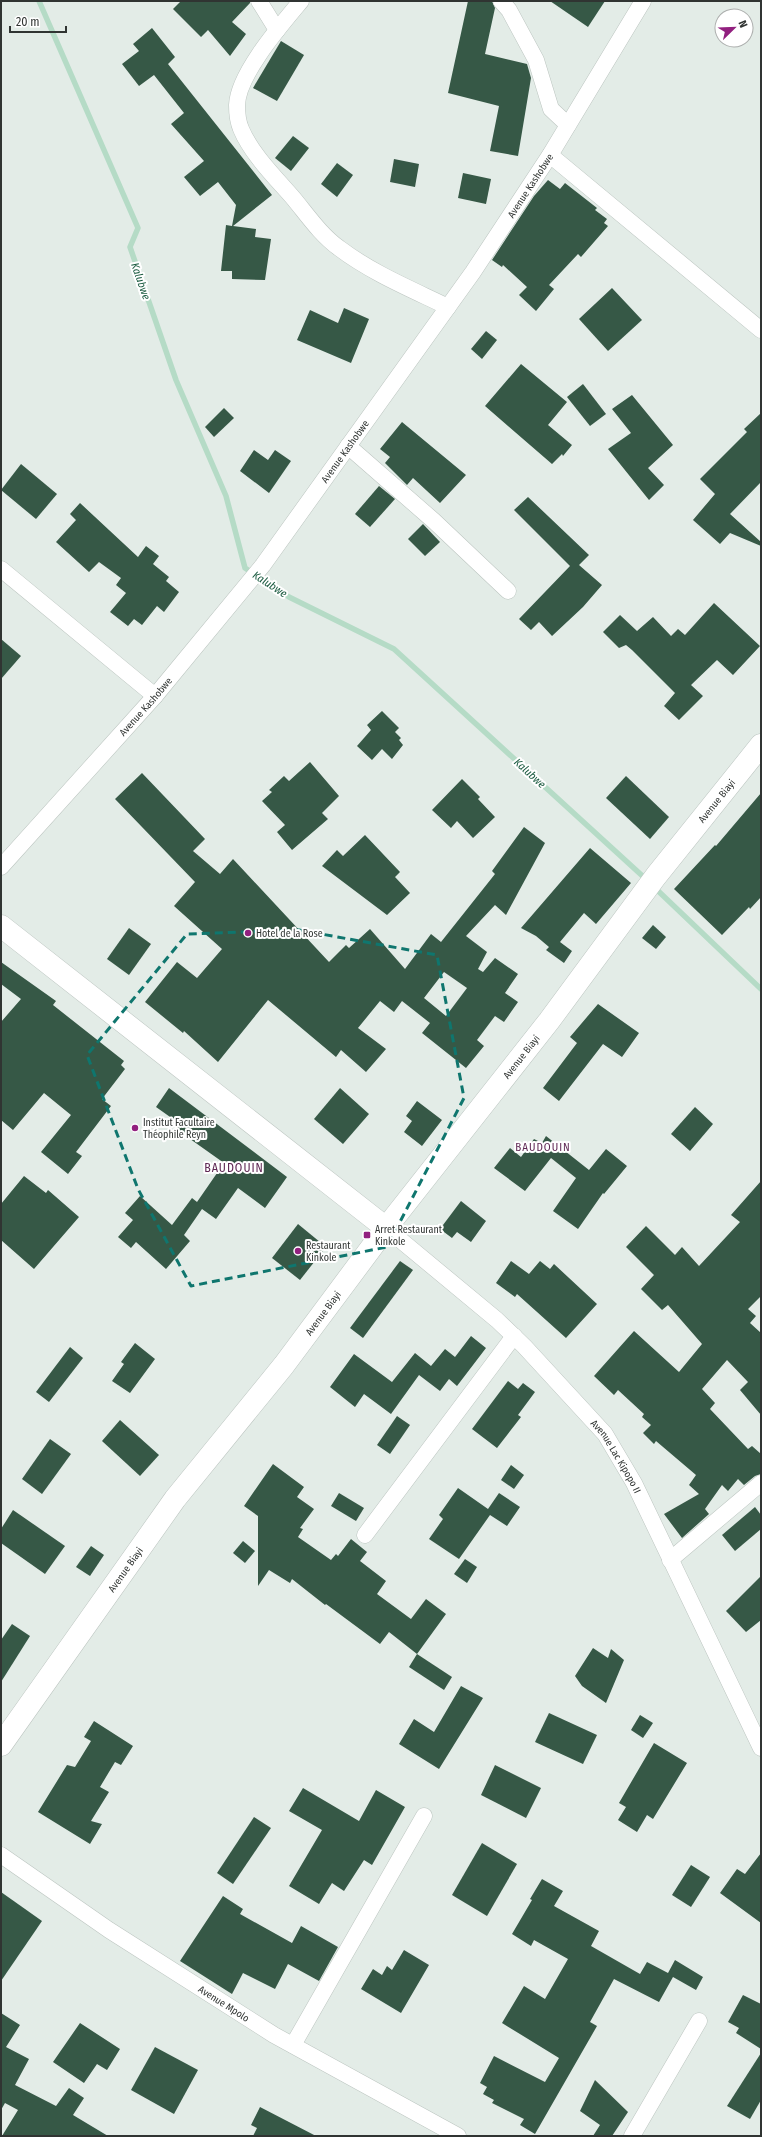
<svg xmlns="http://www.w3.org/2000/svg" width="762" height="2137" font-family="'Fira Sans Condensed',sans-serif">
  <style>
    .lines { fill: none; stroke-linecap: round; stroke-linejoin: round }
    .stream { stroke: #b5dbc6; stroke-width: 5.5 }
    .building { fill: #365846; fill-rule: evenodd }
    .street-casing { stroke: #bcc5c0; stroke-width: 17 }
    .secondary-casing { stroke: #bcc5c0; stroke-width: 23 }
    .street { stroke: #fff; stroke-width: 16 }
    .secondary { stroke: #fff; stroke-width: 22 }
    .marked { fill: none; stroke: #0f766e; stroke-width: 3; stroke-dasharray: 8 5; stroke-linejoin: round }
    .poi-dot { fill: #92207f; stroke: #fff; stroke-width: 1.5 }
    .labels { text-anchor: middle; stroke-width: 4; stroke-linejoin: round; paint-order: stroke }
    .street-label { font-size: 10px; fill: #303432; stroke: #fff }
    .poi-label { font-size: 10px; fill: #303432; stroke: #fff; text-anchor: start }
    .water-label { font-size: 11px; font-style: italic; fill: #18593e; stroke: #fff }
    .neighbourhood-label { font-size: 11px; letter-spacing: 1px; fill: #5f2854; stroke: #fff }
    .quarter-label { font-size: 12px; letter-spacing: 1px; fill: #5f2854; stroke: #fff }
  </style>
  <rect width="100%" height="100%" fill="#e3ece7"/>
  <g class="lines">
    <g class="stream">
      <path d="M39 1 138 228 130 247 176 380 226 496 245 568 289 597 394 649 648 881"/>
      <path d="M654 887 761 989"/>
    </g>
  </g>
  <g class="building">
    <path d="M181 1H250V3L232 22 246 34 230 56 208 30 201 37 173 9Z"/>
    <path d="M468 1H492L495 8 485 54 527 64 531 78 518 156 490 151 499 106 448 93Z"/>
    <path d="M550 1H605L588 27Z"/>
    <path d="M152 28 175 57 168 64 272 195 233 226 256 229 255 237 271 239 265 280 232 279V271H221L226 225 232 226 236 205 218 182 200 196 184 177 204 161 171 124 184 113 154 75 139 86 122 64 139 51 133 44Z"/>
    <path d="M281 41 304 55 277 101 253 88Z"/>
    <path d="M293 136 309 148 291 171 275 158Z"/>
    <path d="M394 159 419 164 415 187 390 182Z"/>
    <path d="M337 163 353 175 337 197 321 184Z"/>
    <path d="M463 173 491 179 486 204 458 198Z"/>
    <path d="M548 180 560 189 565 183 597 208 595 210 607 219 604 223 608 226 581 257 578 254 549 285 554 289 536 311 519 295 527 287 503 265 502 267 492 260 534 196Z"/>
    <path d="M612 288 642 320 608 351 579 319Z"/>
    <path d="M344 308 369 319 351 363 297 340 310 310 338 323Z"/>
    <path d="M486 331 497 340 482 359 471 349Z"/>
    <path d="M521 364 567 402 548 425 572 445 563 456 562 454 552 464 485 406Z"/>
    <path d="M583 384 606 414 590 426 567 397Z"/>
    <path d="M632 395 673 445 648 468 664 485 649 500 608 449 631 433 612 409Z"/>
    <path d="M224 408 234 418 214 437 205 427Z"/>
    <path d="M761 413V482L730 514 761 542V546L730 533 720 544 693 520 715 494 700 479 747 432 744 429Z"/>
    <path d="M402 422 466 475 440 503 413 478 407 485 385 463 390 457 380 449Z"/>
    <path d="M254 450 268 460 275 450 291 461 269 493 240 471Z"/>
    <path d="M21 464 57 494 36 519 1 490Z"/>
    <path d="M379 486 395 499 370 527 355 514Z"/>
    <path d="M528 497 589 555 579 565 602 585 583 607 552 636 539 622 531 630 519 619 570 566 514 510Z"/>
    <path d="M80 503 138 557 146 546 159 556 153 564 169 577 166 581 179 592 164 612 157 606 142 625 134 619 128 626 110 612 126 593 116 585 121 578 99 562 89 572 56 542 76 520 70 514Z"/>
    <path d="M423 524 440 542 425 556 408 539Z"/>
    <path d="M714 603 760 646 733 675 717 660 691 685 703 696 679 720 664 706 675 693 632 650 626 645 619 648 603 632 620 615 637 631 653 617 671 636 678 629 685 635Z"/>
    <path d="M1 639 21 656 1 679Z"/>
    <path d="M382 711 399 728 395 732 401 738 399 740 403 745 392 759 382 749 372 760 357 746 371 730 367 725Z"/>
    <path d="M310 762 339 796 322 813 328 819 292 850 277 832 285 825 262 801 272 792 269 790 284 776 289 781Z"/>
    <path d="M142 773 205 839 193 851 220 874 233 859 329 962 346 945 349 948 370 929 405 969 431 934 441 942 495 874 492 871 524 827 545 843 506 915 495 905 466 936 487 952 478 969 483 972 495 958 518 974 505 993 518 1002 504 1022 495 1016 477 1040 484 1046 466 1068 422 1033 430 1023 402 1001 394 1012 380 1001 358 1028 386 1049 366 1072 341 1050 336 1057 268 1000 218 1062 184 1031 183 1033 145 1002 177 962 197 978 222 949 174 906 195 882 115 799ZM444 972 467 988 446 1016 424 998Z"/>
    <path d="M626 776 669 817 650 839 606 798Z"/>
    <path d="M462 779 480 797 478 799 495 817 473 838 457 821 451 828 432 810Z"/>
    <path d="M761 793V897L750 909 749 907 722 935 674 889 715 845 716 846Z"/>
    <path d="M365 835 400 872 395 877 410 893 387 915 322 866 337 850 343 856Z"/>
    <path d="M590 848 631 883 596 924 584 913 560 942 572 951 564 963 546 950 549 947 536 936 521 928Z"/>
    <path d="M653 925 666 937 656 949 642 938Z"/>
    <path d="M129 928 151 944 129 975 107 959Z"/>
    <path d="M1 962 56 1001 53 1005 124 1061 121 1065 125 1069 102 1099 111 1106 76 1152 82 1156 68 1174 41 1152 71 1115 44 1093 13 1130 1 1120V1022L21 999 1 984Z"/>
    <path d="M598 1004 639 1033 622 1057 603 1044 559 1101 543 1088 577 1043 570 1037Z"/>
    <path d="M169 1088 287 1177 265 1208 238 1188 216 1219 202 1209 184 1235 190 1241 166 1269 136 1242 131 1248 118 1237 133 1220 125 1213 140 1196 172 1225 192 1198 197 1202 224 1163 176 1129 180 1124 156 1107Z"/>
    <path d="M340 1088 369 1114 343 1144 314 1119Z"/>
    <path d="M417 1101 442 1120 422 1146 404 1132 412 1121 406 1116Z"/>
    <path d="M695 1107 713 1124 690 1151 671 1134Z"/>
    <path d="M546 1136 589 1170 606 1149 627 1166 604 1194 603 1193 578 1229 553 1211 576 1178 551 1158 525 1191 494 1168 510 1148 521 1157 534 1139 542 1143Z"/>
    <path d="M24 1176 46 1193 48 1190 79 1217 34 1269 1 1240V1204Z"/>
    <path d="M761 1181V1296L748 1309 756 1316 750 1323 761 1333V1415L740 1390 748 1382 727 1360 702 1389 715 1403 710 1409 748 1449 752 1446 761 1454V1474L755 1476 744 1485 738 1479 728 1491 722 1485 705 1509 709 1514 682 1538 664 1514 699 1494 689 1485 696 1475 656 1441 654 1444 643 1433 651 1425 642 1417 644 1414 618 1390 614 1395 594 1376 634 1331 679 1372 702 1344 668 1305 662 1310 641 1289 654 1275 626 1247 646 1226 675 1255 682 1247 699 1266 740 1222 731 1215Z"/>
    <path d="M461 1201 486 1221 471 1242 457 1232 452 1238 440 1229Z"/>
    <path d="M298 1224 326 1247 300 1280 272 1258Z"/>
    <path d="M400 1261 413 1270 363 1338 350 1328Z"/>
    <path d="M511 1261 529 1274 540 1261 550 1269 554 1264 597 1304 566 1338 517 1294 515 1297 496 1283Z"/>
    <path d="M471 1336 486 1348 457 1386 449 1379 440 1391 419 1375 391 1414 364 1394 355 1407 330 1387 354 1354 392 1382 415 1353 431 1366 445 1349 455 1357Z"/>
    <path d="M135 1343 155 1359 130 1393 112 1381 124 1364 121 1362Z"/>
    <path d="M70 1347 83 1358 49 1402 36 1392Z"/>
    <path d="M508 1381 518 1389 523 1383 535 1392 518 1415 521 1417 497 1448 472 1429Z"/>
    <path d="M397 1416 410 1425 390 1454 377 1445Z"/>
    <path d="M120 1420 159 1455 140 1476 102 1441Z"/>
    <path d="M50 1439 71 1454 42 1494 22 1479Z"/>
    <path d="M273 1464 304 1487 297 1497 314 1509 300 1528 303 1529 298 1537 331 1560 336 1554 338 1556 351 1539 367 1552 360 1561 386 1581 377 1594 411 1619 426 1599 446 1614 417 1654 389 1632 380 1644 326 1604 325 1605 292 1579 290 1583 269 1570 258 1586V1516L244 1506Z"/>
    <path d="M511 1465 524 1475 514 1489 501 1480Z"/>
    <path d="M458 1488 488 1509 499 1493 520 1507 507 1526 490 1515 459 1559 429 1539 443 1519 439 1515Z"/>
    <path d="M339 1493 364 1508 356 1521 331 1506Z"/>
    <path d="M755 1507 761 1515V1529L735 1551 722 1535Z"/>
    <path d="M13 1510 65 1546 45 1574 1 1543V1529Z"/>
    <path d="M243 1541 255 1551 245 1563 233 1553Z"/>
    <path d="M91 1546 104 1555 90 1576 76 1567Z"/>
    <path d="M465 1559 477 1567 467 1583 454 1574Z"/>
    <path d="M761 1576V1620L746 1632 726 1611Z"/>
    <path d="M12 1624 30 1636 1 1682V1640Z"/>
    <path d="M593 1648 608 1658 611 1649 624 1660 606 1703 582 1686 575 1676Z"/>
    <path d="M417 1654 452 1677 444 1690 409 1667Z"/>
    <path d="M461 1686 483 1698 439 1769 399 1744 414 1719 434 1732Z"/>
    <path d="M549 1713 597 1735 583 1764 535 1742Z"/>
    <path d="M640 1715 653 1723 643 1738 631 1730Z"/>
    <path d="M94 1721 133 1746 121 1765 115 1762 100 1787 109 1792 91 1821 102 1824 90 1844 38 1812 67 1765 75 1767 91 1741 84 1737Z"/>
    <path d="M654 1743 687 1763 653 1819 647 1815 637 1832 618 1820 626 1807 619 1803Z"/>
    <path d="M495 1765 541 1788 526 1818 481 1795Z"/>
    <path d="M303 1788 359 1821 376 1790 405 1807 372 1865 364 1860 344 1891 332 1883 319 1904 289 1886 322 1830 289 1811Z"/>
    <path d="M254 1817 271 1828 233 1884 217 1873Z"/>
    <path d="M482 1843 517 1864 487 1916 452 1895Z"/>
    <path d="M761 1853V1923L720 1893 737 1869 745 1874Z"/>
    <path d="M691 1865 710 1877 691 1907 672 1895Z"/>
    <path d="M542 1879 563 1891 554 1906 599 1931 591 1946 640 1974 647 1962 668 1973 675 1960 703 1977 696 1990 673 1977 659 2002 614 1979 590 2022 597 2026 535 2134 520 2125 524 2119 492 2103 494 2100 483 2094 487 2087 480 2083 494 2056 545 2082 559 2058 502 2023 524 1986 545 1999 568 1959 534 1940 531 1946 512 1934 532 1900 530 1899Z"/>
    <path d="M1 1892 42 1921 1 1981Z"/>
    <path d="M223 1896 243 1909 240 1914 292 1943 301 1926 338 1947 319 1981 288 1964 275 1989 243 1973 232 1994 180 1961Z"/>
    <path d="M404 1950 429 1965 401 2013 361 1989 373 1969 382 1975 387 1966 392 1970Z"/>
    <path d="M743 1995 761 2004V2049L736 2033 739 2028 728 2022Z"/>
    <path d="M1 2013 20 2025 6 2047 29 2059 15 2085 56 2106 69 2088 84 2098 73 2115 108 2136H2L18 2110 5 2103 1 2110Z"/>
    <path d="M80 2023 120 2049 107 2070 97 2064 84 2083 53 2062Z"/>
    <path d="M155 2047 198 2070 174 2114 131 2090Z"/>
    <path d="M761 2053V2100L750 2119 727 2106Z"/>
    <path d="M595 2080 628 2112 612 2136H593L600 2125 580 2111Z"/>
    <path d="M260 2107 316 2136H253L257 2128 251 2125Z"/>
  </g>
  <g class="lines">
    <defs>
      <g id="street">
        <path d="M259 1 277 30"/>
        <path d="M301 1C281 25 238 74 237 105 237 113 238 122 241 129 252 155 276 178 294 199 308 216 321 235 339 248 372 273 411 289 448 307"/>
        <path d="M501 1 509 10 536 60 551 109 568 125"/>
        <path d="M550 155 761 330"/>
        <path d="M348 446 434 521 508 591"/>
        <path d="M1 569 155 696"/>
        <path id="s1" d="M1 867 155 696 263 565 473 272 550 155 643 1"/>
        <path id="s2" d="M386 1228 497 1320 524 1346 605 1434 634 1483 761 1748"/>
        <path d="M365 1535 514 1336"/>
        <path d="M670 1560 761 1483"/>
        <path id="s3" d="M1 1855 109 1930 274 2035 458 2136"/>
        <path d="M293 2045 424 1816"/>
        <path d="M632 2136 699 2021"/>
      </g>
      <g id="secondary">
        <path d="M1 926 386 1228"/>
        <path id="s4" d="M1 1745 175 1499 284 1365 386 1228 549 1021 656 876 761 745"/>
      </g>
    </defs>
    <use href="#street" class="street-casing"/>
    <use href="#secondary" class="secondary-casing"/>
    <use href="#street" class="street"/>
    <use href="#secondary" class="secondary"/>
  </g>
  <path class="marked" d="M299 930 437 955 464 1098 387 1247 191 1286 138 1189 87 1055 187 934Z"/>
  <g class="poi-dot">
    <circle cx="248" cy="933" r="4"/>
    <circle cx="135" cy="1128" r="4"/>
    <rect x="363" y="1231" width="8" height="8" rx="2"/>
    <circle cx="298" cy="1251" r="4"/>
  </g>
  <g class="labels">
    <g class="street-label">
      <text dy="4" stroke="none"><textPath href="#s1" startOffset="864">Avenue Kashobwe</textPath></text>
      <text dy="4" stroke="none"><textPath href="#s1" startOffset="540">Avenue Kashobwe</textPath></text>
      <text dy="4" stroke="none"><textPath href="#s1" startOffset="216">Avenue Kashobwe</textPath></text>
      <text dy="4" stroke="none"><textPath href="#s4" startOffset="1185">Avenue Biayi</textPath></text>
      <text dy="4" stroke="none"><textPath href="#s4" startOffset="863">Avenue Biayi</textPath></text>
      <text dy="4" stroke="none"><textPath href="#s4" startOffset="539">Avenue Biayi</textPath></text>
      <text dy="4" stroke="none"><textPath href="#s2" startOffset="326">Avenue Lac Kipopo II</textPath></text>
      <text dy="4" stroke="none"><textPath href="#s4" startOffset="215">Avenue Biayi</textPath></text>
      <text dy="4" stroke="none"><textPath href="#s3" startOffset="268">Avenue Mpolo</textPath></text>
    </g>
    <g class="poi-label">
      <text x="256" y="937">Hotel de la Rose</text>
      <text x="143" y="1126">Institut Facultaire<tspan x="143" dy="12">Théophile Reyn</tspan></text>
      <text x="375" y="1233">Arret Restaurant<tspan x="375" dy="12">Kinkole</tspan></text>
      <text x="306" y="1249">Restaurant<tspan x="306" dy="12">Kinkole</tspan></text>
    </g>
    <g class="water-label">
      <text transform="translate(141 281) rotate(71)" y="4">Kalubwe</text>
      <text transform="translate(270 584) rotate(33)" y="4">Kalubwe</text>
      <text transform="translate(530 773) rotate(42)" y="4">Kalubwe</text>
    </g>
    <g class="neighbourhood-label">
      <text x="543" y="1151">BAUDOUIN</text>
    </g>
    <g class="quarter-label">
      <text x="234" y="1172">BAUDOUIN</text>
    </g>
  </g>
  <rect width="762" height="2137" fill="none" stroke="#303432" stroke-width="4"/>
  <g transform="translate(734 28) rotate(67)"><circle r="19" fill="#ffffff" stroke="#acaead"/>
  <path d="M0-3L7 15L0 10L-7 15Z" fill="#92207f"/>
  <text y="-6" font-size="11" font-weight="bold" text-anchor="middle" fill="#303432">N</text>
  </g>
  <path d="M10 26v6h56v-6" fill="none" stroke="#303432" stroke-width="2"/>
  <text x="16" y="26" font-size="12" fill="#303432" stroke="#ffffff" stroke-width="3" paint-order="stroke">20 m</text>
</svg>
